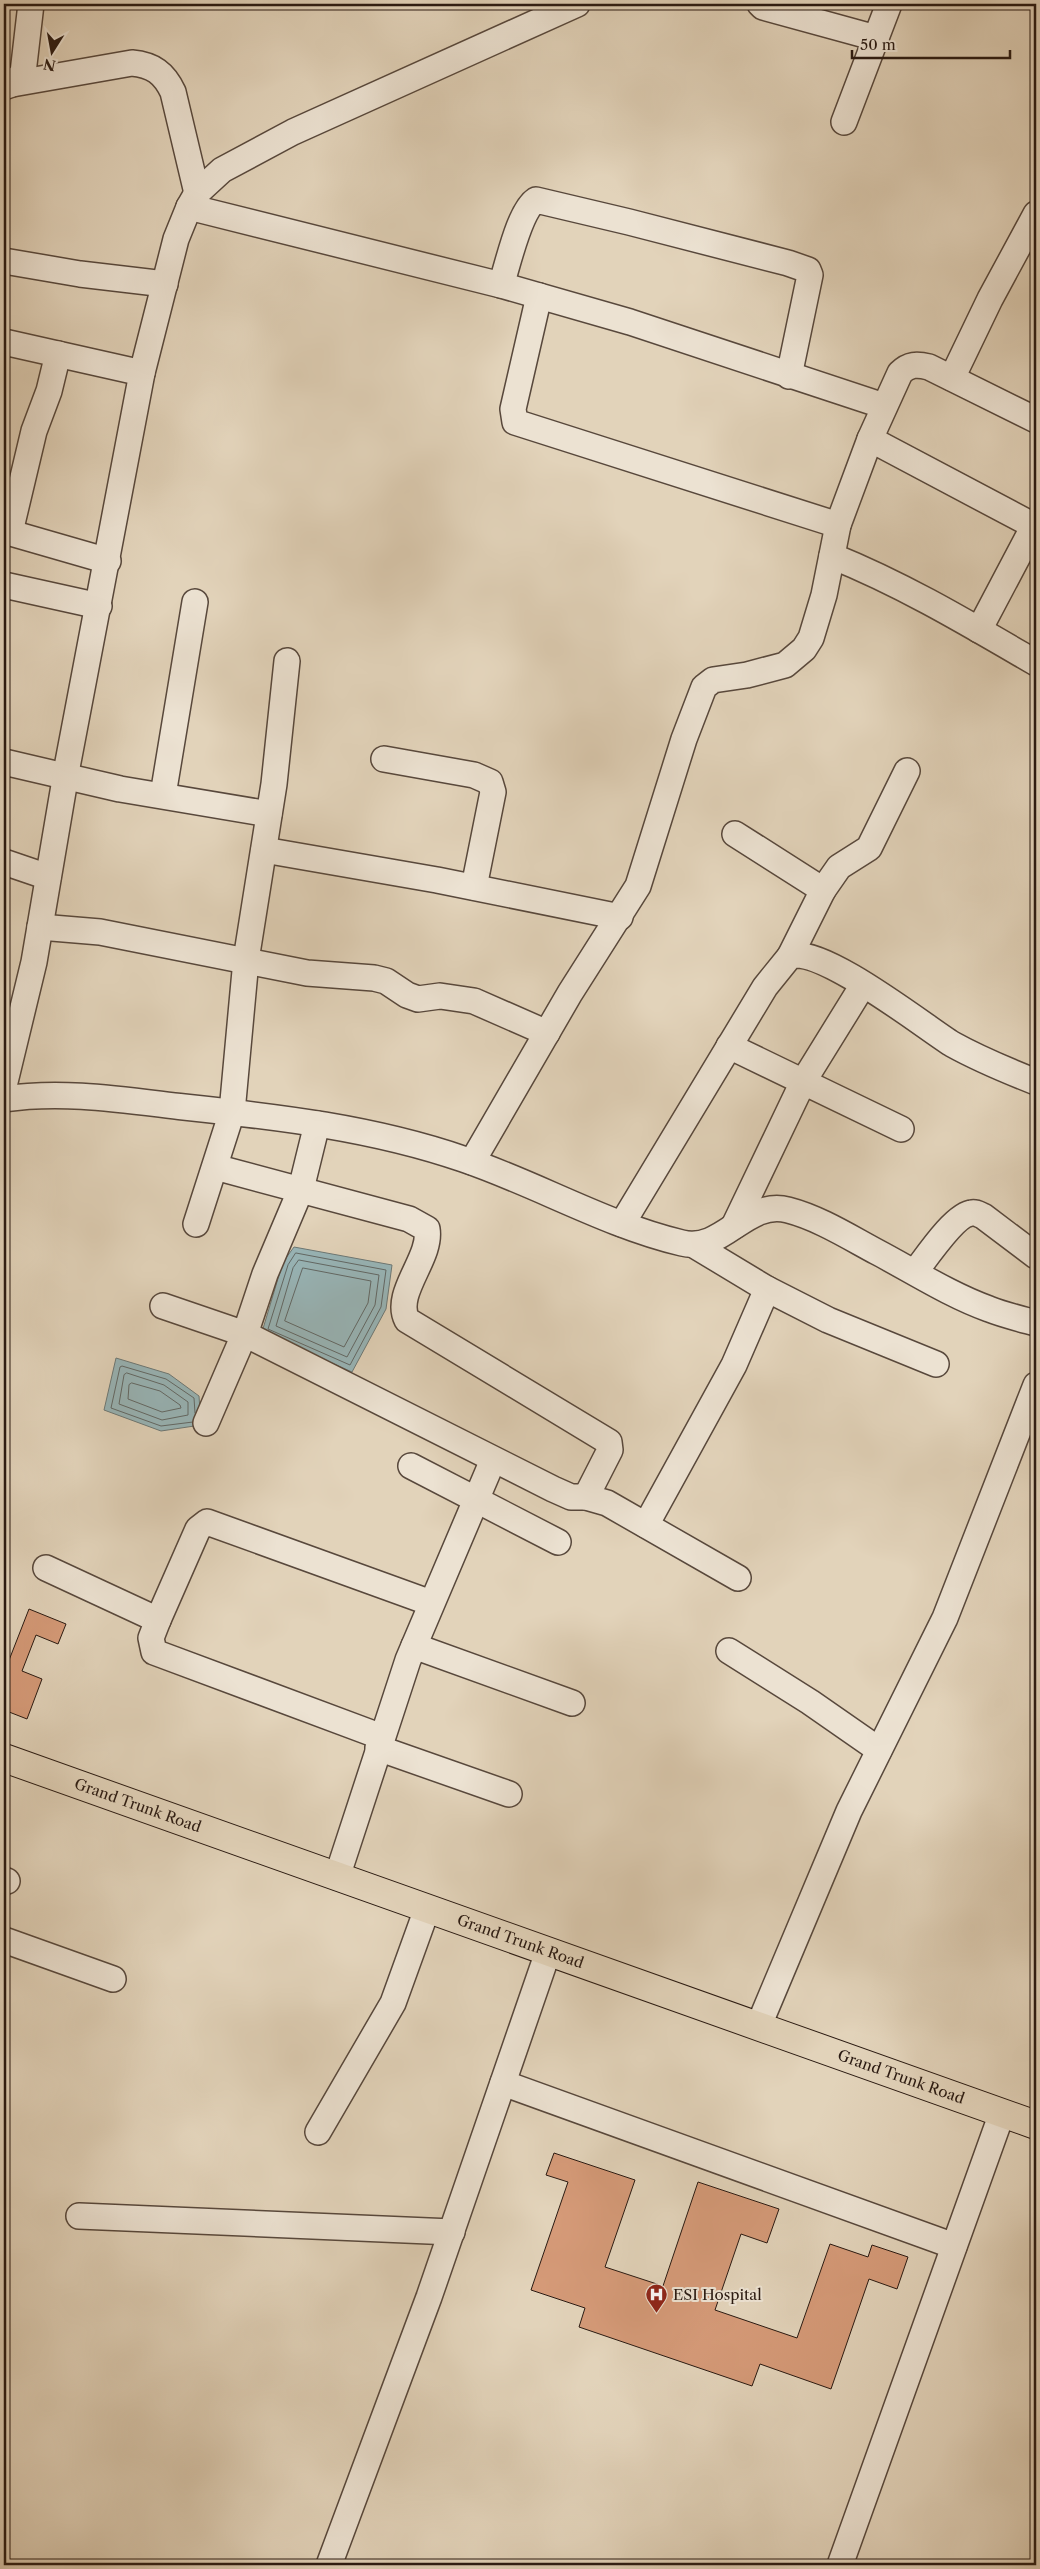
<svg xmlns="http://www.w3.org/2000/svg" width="1040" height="2569" font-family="'Libre Caslon Text',serif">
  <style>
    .water { fill: #98b6b9; stroke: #6c7876 }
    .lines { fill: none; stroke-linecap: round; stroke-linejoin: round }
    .shore { stroke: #616866; stroke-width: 1 }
    .building { fill: #d59a78; stroke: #2a1a12 }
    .minor-casing { stroke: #58483c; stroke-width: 28 }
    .major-casing { stroke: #2a1a12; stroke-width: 30 }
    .minor { stroke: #ece2d2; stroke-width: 25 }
    .major { stroke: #e2d3ba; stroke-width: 28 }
    .labels { text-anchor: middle; stroke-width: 4; stroke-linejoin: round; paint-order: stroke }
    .street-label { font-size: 15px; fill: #2a1a12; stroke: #ece2d2 }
    .poi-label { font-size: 15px; fill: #2a1a12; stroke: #ece2d2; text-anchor: start }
  </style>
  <rect width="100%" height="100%" fill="#e2d3ba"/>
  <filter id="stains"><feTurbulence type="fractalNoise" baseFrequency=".004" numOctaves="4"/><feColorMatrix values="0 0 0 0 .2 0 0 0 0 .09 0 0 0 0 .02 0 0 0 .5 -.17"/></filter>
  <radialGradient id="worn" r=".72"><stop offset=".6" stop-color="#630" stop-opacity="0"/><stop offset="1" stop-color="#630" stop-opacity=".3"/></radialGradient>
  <g class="water">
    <path d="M294 1247 392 1265 386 1309 352 1372 262 1332 283 1262Z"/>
    <path d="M116 1358 169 1374 199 1396 201 1425 161 1431 104 1410Z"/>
  </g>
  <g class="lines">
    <g class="shore">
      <path d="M296 1253 386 1270 381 1307 350 1365 268 1329 288 1265Z"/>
      <path d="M299 1260 379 1275 375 1305 347 1357 276 1326 293 1268Z"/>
      <path d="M303 1268 371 1281 368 1303 344 1347 285 1321Z"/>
      <path d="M127 1373 164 1385 188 1402V1415L162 1420 119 1404 124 1375Z"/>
      <path d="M132 1383 160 1391 180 1405 181 1408 162 1412 128 1399 129 1385Z"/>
      <path d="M193 1422 161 1426 111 1408 120 1367 122 1366 166 1379 194 1398 195 1413"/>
    </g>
  </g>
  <g class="building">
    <path d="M29 1609 66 1624 58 1644 36 1635 22 1671 42 1679 27 1719 4 1710V1673Z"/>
    <path d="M554 2153 635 2180 605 2267 663 2286 698 2182 779 2209 767 2243 741 2234 715 2310 797 2338 830 2244 868 2257 872 2245 908 2257 897 2289 869 2279 831 2389 760 2364 752 2386 579 2327 585 2308 531 2290 568 2182 546 2175Z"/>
  </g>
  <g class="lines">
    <defs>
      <g id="minor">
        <path d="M760 4 763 7 876 38 889 4"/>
        <path d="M12 84 132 63C153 65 164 73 173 92L197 193"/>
        <path d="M4 87 12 84 23 73 31 4"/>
        <path d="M844 122 876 38"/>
        <path d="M189 207 501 285 630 322 884 406"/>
        <path d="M4 261 80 274 165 284"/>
        <path d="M501 285C508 265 519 211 536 200L629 222 788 263 808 270 810 275 789 376"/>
        <path d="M539 296 513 409 515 422 838 525"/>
        <path d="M4 342 142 373"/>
        <path d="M952 378 990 299 1036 214"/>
        <path d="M870 439 1036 527"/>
        <path d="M4 531 108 561"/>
        <path d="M10 532 34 431 49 391 58 354"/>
        <path d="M832 556C904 585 969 624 1036 663"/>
        <path d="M4 585 99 606"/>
        <path d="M979 630 1036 522"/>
        <path d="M384 759 474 775 490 782 493 792 474 887"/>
        <path d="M4 762 120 789 269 814"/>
        <path d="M163 795 195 602"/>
        <path d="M735 834 823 890 790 956"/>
        <path d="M264 850 437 880 620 917"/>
        <path d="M4 862 48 877"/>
        <path d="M823 890 839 867 869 848 907 771"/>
        <path d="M40 927 100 932 307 973 374 978 386 981 407 995 418 999 440 996 474 1001 547 1033"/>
        <path d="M729 1046 901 1129"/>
        <path d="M4 1086 34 962 68 762 142 373 176 239 189 207 197 193 222 170 293 132 577 4"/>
        <path d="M4 1099C63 1090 124 1100 184 1107 278 1117 373 1128 463 1159 537 1184 606 1225 682 1243 723 1253 746 1199 788 1210 819 1218 849 1237 877 1252 913 1271 950 1295 989 1309 1004 1315 1021 1319 1036 1323"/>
        <path d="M472 1162 570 993 638 886 684 739 704 687 713 680 747 675 785 665 804 649 811 638 824 595 838 525 870 439 900 373C909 364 917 364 929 367L1036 420"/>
        <path d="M215 1167 409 1219 427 1229C432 1258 393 1293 407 1320L609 1442 610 1450 586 1497"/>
        <path d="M196 1224 232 1112 246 960 274 784 287 661"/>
        <path d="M622 1224 765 987 790 956C822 946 922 1025 952 1044 979 1059 1008 1071 1036 1082"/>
        <path d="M734 1226 803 1082 863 985"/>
        <path d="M694 1245 767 1289 828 1320 936 1364"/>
        <path d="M915 1272C926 1258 955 1214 972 1213 976 1212 980 1215 983 1216L1036 1256"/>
        <path d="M163 1306 245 1334 553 1489 571 1497H586L607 1503 738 1578"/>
        <path d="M206 1423 247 1328 265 1274 301 1189 317 1124"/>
        <path d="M411 1466 558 1542"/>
        <path d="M646 1525 734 1365 767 1289"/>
        <path d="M46 1568 158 1620 198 1529 207 1522 431 1603"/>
        <path d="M158 1620 151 1638 154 1652 382 1737"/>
        <path d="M414 1646 572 1703"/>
        <path d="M729 1651 810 1702 879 1750"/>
        <path d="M378 1748 509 1794"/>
        <path d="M337 1877 408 1660 493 1460"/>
        <path d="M4 1880 7 1881"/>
        <path d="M4 1940 113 1979"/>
        <path d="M759 2025 849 1811 945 1618 1036 1385"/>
        <path d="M503 2083 954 2246"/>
        <path d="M318 2132 393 2003 427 1909"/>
        <path d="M79 2216 452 2232"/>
        <path d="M329 2565 429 2297 548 1952"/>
        <path d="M840 2565 1002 2113"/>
      </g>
      <g id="major">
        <path id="s1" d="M4 1758 1036 2125"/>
      </g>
    </defs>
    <use href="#minor" class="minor-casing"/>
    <use href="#major" class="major-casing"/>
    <use href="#minor" class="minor"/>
    <use href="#major" class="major"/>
  </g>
  <defs>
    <symbol id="hospital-pin" viewBox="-11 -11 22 30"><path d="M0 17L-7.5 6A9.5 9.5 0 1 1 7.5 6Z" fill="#8f2418" stroke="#ece2d2"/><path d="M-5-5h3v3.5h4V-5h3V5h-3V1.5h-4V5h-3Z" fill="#fff"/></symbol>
  </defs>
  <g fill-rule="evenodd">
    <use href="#hospital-pin" x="644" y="2282" width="25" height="34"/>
  </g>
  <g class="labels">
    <g class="street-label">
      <text dy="5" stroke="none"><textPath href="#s1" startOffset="142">Grand Trunk Road</textPath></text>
      <text dy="5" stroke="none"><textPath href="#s1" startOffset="548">Grand Trunk Road</textPath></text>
      <text dy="5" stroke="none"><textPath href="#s1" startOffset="952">Grand Trunk Road</textPath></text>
    </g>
    <g class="poi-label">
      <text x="673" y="2300">ESI Hospital</text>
    </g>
  </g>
  <rect width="1040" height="2569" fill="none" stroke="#e2d3ba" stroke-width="20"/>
  <rect x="5" y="5" width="1030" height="2559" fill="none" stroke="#2a1a12" stroke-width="2.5"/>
  <rect x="10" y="10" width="1020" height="2549" fill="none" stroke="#2a1a12"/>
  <g transform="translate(52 52) rotate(191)" stroke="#ece2d2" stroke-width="4" paint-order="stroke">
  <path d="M0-4L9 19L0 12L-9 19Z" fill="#2a1a12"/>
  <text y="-8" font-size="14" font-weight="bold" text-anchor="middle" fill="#2a1a12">N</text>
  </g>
  <path d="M852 50v8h158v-8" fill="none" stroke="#2a1a12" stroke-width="2.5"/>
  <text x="860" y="50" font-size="15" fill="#2a1a12" stroke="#ece2d2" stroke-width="4" paint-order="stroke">50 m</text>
  <rect width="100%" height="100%" filter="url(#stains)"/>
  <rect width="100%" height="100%" fill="url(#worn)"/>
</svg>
